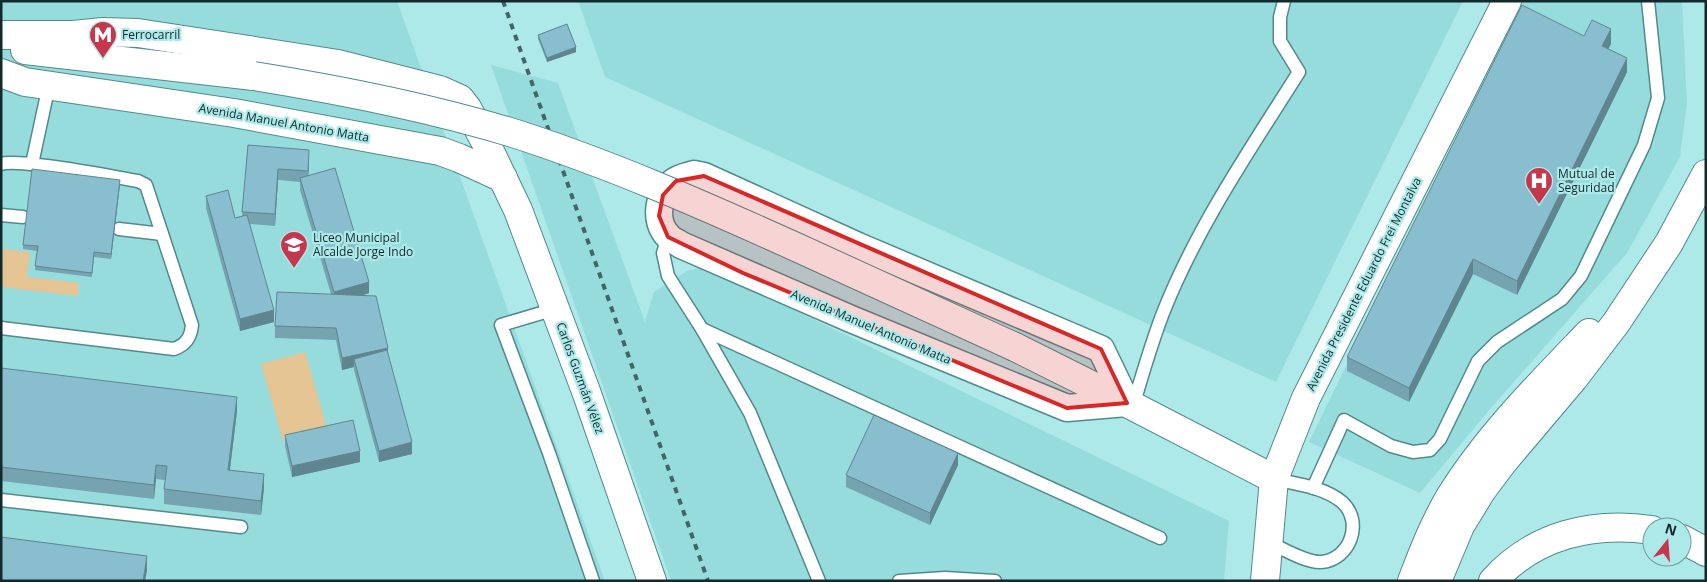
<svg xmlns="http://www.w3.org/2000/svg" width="1707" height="582" font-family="'Open Sans',sans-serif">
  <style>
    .built { fill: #97dcdd }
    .green { fill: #e5c493 }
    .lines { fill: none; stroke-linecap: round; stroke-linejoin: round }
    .lane-casing { stroke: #518a8b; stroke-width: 15 }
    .street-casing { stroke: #518a8b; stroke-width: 29 }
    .secondary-casing { stroke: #518a8b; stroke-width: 30 }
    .highway-casing { stroke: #518a8b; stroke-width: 30 }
    .lane { stroke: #fff; stroke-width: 12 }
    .street { stroke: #fff; stroke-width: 26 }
    .secondary { stroke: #fff; stroke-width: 28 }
    .highway { stroke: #fff; stroke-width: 28 }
    .rail { stroke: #426566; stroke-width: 4; stroke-dasharray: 6 6; stroke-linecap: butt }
    .secondary-bridge-casing { stroke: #518a8b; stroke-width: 30; stroke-linecap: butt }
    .secondary-bridge { stroke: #fff; stroke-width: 28 }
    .wall { fill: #75a3b0 }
    .shaded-wall { fill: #5f8590 }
    .building { fill: #88becd; stroke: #5f8590 }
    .marked { fill: #d62828; fill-opacity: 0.2; stroke: #d62828; stroke-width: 4; stroke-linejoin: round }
    .labels { text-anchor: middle; stroke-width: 4.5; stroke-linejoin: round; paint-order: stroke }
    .poi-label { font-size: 12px; fill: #122a2b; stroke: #aee9ea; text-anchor: start }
    .street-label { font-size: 12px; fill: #122a2b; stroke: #aee9ea }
  </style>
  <rect width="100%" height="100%" fill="#aee9ea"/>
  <g class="built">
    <path d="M1 1H397L605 581H1Z"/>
    <path d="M578 1H1463L1276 382 605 77Z"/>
    <path d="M1523 1H1682L1687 103 1680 157 1627 253 1491 408 1420 493 1309 442Z"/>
    <path d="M491 65 558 83 645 322 654 292 687 271 704 266 1229 521 1224 581H671Z"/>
  </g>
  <g class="green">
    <path d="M3 249 30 252 27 277 79 283 78 296 1 287Z"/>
    <path d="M305 352 327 428 283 441 261 364Z"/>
  </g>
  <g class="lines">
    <defs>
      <g id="lane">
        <path d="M1 164C16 158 115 177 138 181L146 185 192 325C191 337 186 345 174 349L1 328"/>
        <path d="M32 164 49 85"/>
        <path d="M1 215 23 217"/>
        <path d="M119 229 162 234"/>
        <path d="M668 237 663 253 668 276 702 329 750 413 819 581"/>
        <path d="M555 309 501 325 549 453 593 581"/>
        <path d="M702 329 1160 538"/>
        <path d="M1133 406C1143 373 1152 340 1165 308 1199 224 1251 148 1299 72L1280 41V17L1284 1"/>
        <path d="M1313 488 1344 420 1391 446 1413 452 1430 450 1440 439 1478 361 1497 342 1562 299 1581 276 1644 145 1658 98 1648 1"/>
        <path d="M1 500 241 527"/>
        <path d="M1268 542C1282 548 1306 563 1321 562 1350 560 1364 522 1342 502 1324 487 1296 484 1274 479"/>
        <path d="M899 581 945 578 995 581"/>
      </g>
      <path id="street" d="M694 174 704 176 858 246 1101 349 1127 403 1067 408 851 319 681 245C677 242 671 240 668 236 653 221 658 192 675 181 681 177 688 176 694 174Z"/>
      <g id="secondary">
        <path d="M1 35H73L103 32 138 33 338 64 440 90 460 99 467 108 485 141 518 210 587 394 652 581"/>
        <path d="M25 50 254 76"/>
        <path d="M1 73 25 82 234 113 440 151 459 158 503 178"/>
        <path d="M1015 347 1127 403 1274 479"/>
        <path d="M1265 581 1274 479 1306 398 1507 1"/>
      </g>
      <g id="highway">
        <path d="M1682 539 1706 552"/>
        <path d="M1412 581C1423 552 1434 524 1450 497 1487 437 1540 384 1589 333"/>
        <path d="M1437 581 1460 526 1482 490 1503 462 1574 378 1616 323 1669 243 1706 174"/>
        <path d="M1493 581C1534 535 1593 521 1652 530"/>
      </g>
    </defs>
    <use href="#lane" class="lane-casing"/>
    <use href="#street" class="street-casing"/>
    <use href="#secondary" class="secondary-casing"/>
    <use href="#highway" class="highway-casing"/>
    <use href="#lane" class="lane"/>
    <use href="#street" class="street"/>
    <use href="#secondary" class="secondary"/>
    <use href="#highway" class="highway"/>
    <path class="rail" d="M503 1 708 581"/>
    <defs>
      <path id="secondary-bridge" d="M254 76C341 90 428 107 513 133 610 164 703 205 796 247 869 281 942 314 1015 347"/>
    </defs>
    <use href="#secondary-bridge" class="secondary-bridge-casing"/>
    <use href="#secondary-bridge" class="secondary-bridge"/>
  </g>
  <g class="wall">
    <path d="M538 35 576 52 547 62 538 39Z"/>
    <path d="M1584 36 1611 44 1608 49 1627 72 1517 295 1473 274 1409 402 1347 371V357Z"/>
    <path d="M248 145 309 162 308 176 369 293 363 295 388 355 412 454 379 462 354 370V367L342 370 336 340 275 338V326L331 294 300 190V182L278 180 275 226 250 224 274 322 240 331 206 208V196L235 218 242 216Z"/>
    <path d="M120 184 111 259 94 257 92 277 35 270 37 251 23 249V245Z"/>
    <path d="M1 368 237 411 230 470 264 488 261 515 164 504V489L165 480 156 479 154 499 1 481Z"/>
    <path d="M285 435 360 462 292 477 285 446Z"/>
    <path d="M958 465 930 525 846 487V475Z"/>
  </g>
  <g class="shaded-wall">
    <path d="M1611 29V44L1602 60V46Z"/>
    <path d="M576 47V52L547 62V58Z"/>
    <path d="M1627 58V72L1517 295V281Z"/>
    <path d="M309 150V162L308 182V171Z"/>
    <path d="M278 169V180L275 226V214Z"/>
    <path d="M120 180V184L111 259V254Z"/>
    <path d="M1473 259V274L1409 402V388Z"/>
    <path d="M369 282V293L334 304V292Z"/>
    <path d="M274 310V322L240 331V319Z"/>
    <path d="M388 348V359H354V367L342 370V358Z"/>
    <path d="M237 397V411L228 484V470Z"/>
    <path d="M412 442V454L379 462V451Z"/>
    <path d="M360 451V462L292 477V466Z"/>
    <path d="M958 453V465L930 525V513Z"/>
    <path d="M156 465V479L154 499V485Z"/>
    <path d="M264 474V488L261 515V501Z"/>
    <path d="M147 556V571L145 581H143Z"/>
  </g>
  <g class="building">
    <path d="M1522 5 1584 36 1592 20 1611 29 1602 46 1627 58 1517 281 1473 259 1409 388 1347 357Z"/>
    <path d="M567 24 576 47 547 58 538 35Z"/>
    <path d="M248 145 309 150 308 171 278 169 275 214 242 212Z"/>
    <path d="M335 168 369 282 334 292 300 178Z"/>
    <path d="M32 169 120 180 111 254 94 252 92 273 35 266 38 246 23 245Z"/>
    <path d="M228 190 235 218 247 215 274 310 240 319 206 196Z"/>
    <path d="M277 292 376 296 388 348 342 358 336 328 275 326Z"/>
    <path d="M387 350 412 442 379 451 354 359Z"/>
    <path d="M1 368 237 397 228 470 264 474 261 501 164 489 167 466 156 465 154 485 1 467Z"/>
    <path d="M874 415 958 453 930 513 846 475Z"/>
    <path d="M353 420 360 451 292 466 285 435Z"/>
    <path d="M1 537 147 556 143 581H1Z"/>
  </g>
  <path class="marked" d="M704 176 1101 349 1127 403 1067 408 743 273 668 237 659 216 663 195 676 181Z"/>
  <defs>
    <symbol id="metro-pin" viewBox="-11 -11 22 30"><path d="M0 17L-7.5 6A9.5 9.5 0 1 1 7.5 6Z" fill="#c6364c" stroke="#aee9ea"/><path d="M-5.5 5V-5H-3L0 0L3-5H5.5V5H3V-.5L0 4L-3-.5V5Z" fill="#fff"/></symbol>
    <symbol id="hospital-pin" viewBox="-11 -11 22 30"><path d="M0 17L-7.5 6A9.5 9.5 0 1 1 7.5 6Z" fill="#c6364c" stroke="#aee9ea"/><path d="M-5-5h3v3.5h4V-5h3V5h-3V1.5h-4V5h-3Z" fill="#fff"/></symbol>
    <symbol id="school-pin" viewBox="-11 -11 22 30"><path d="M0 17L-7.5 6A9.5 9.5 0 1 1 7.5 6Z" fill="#c6364c" stroke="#aee9ea"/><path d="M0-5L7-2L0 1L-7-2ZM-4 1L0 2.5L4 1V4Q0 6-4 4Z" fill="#fff"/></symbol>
  </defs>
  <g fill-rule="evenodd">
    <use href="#metro-pin" x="87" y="19" width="32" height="43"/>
    <use href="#hospital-pin" x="1523" y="165" width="32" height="43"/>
    <use href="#school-pin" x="278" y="229" width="32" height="43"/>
  </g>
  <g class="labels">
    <g class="poi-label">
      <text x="122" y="39">Ferrocarril</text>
      <text x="1558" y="178">Mutual de<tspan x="1558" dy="14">Seguridad</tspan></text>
      <text x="313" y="242">Liceo Municipal<tspan x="313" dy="14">Alcalde Jorge Indo</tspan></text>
    </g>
    <g class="street-label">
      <text transform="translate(284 123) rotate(10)" y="4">Avenida Manuel Antonio Matta</text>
      <text transform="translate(1364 284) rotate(-63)" y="4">Avenida Presidente Eduardo Frei Montalva</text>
      <text transform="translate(871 327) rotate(23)" y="4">Avenida Manuel Antonio Matta</text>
      <text transform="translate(580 378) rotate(70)" y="4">Carlos Guzmán Vélez</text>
    </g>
  </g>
  <rect width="1707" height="582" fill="none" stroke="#122a2b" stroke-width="5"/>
  <g transform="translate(1667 542) rotate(17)"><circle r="24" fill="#aee9ea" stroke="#709d9e"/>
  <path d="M0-4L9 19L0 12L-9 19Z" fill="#c6364c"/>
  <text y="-8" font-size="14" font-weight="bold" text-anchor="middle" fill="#122a2b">N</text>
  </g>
</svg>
